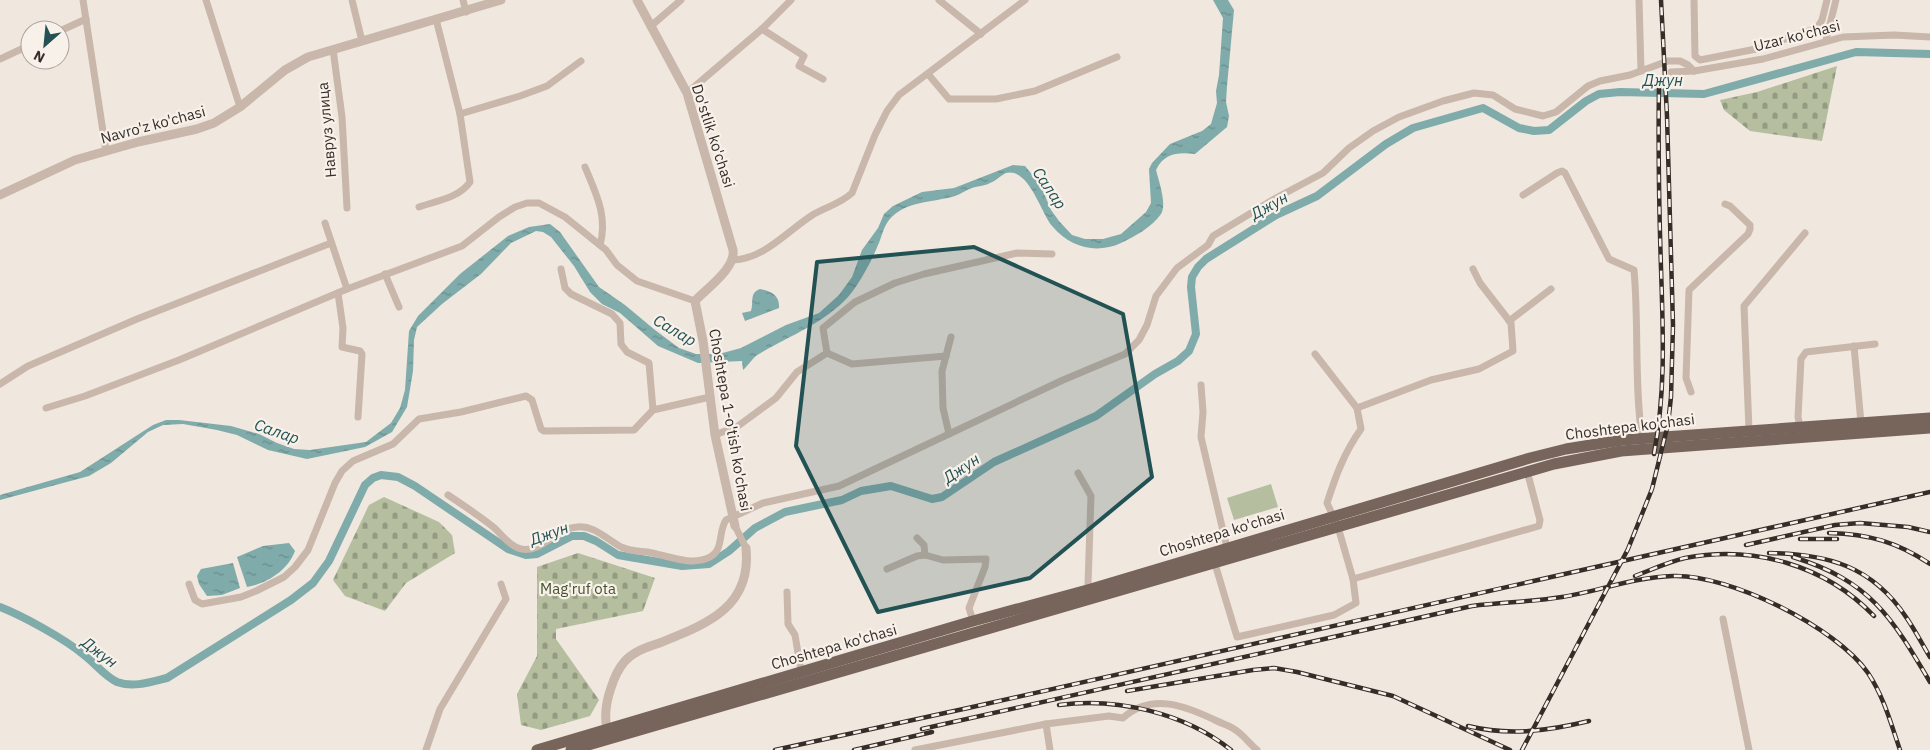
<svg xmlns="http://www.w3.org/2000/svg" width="1930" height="750" font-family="'IBM Plex Sans',sans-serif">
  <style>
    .green { fill: #b5be9f }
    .cemetery { fill: url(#cemetery-stones) }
    .water { fill: url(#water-ripples) }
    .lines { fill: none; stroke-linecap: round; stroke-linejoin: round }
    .canal { stroke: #7fabab; stroke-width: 8 }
    .minor { stroke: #c8b7aa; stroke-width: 7 }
    .tertiary { stroke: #c8b7aa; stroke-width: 9 }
    .primary { stroke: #77645b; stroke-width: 11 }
    .rail-casing { stroke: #362d29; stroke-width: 4.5 }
    .rail { stroke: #f8f1ea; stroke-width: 2.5; stroke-dasharray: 8; stroke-linecap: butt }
    .marked { fill: #225254; fill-opacity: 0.2; stroke: #225254; stroke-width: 4; stroke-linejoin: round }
    .labels { text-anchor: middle; stroke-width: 4.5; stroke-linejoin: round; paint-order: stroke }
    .street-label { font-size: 15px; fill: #362d29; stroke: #f8f1ea }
    .park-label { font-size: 15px; fill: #46522f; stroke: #f8f1ea }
    .water-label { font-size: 16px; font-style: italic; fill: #225254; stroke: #f8f1ea }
  </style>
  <defs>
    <pattern id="cemetery-stones" width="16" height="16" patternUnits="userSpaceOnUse" patternTransform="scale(1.25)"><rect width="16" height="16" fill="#b5be9f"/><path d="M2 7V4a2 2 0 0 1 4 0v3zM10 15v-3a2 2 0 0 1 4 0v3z" fill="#949b82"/></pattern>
    <pattern id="water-ripples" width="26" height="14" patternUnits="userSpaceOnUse" patternTransform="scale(1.25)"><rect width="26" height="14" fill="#7fabab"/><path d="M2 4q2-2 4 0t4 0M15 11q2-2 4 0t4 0" fill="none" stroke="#698c8b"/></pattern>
  </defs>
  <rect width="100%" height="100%" fill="#f0e7de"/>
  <path class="green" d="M1271 484 1278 507 1234 520 1227 498Z"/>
  <g class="cemetery">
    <path d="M1837 66 1822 141 1750 131 1724 110 1720 100 1757 92Z"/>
    <path d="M384 497 439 522 452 535 455 553 406 583 385 611 345 596 333 580 369 505Z"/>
    <path d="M578 553 655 578 643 611 556 629V639L599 700 590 716 541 730 521 725 517 694 537 656V567Z"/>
  </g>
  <g class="water">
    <path d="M1213 0H1228L1234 10 1227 86 1226 102 1229 116 1227 127 1195 154C1178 152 1164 153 1156 170 1159 182 1167 204 1161 214 1152 227 1134 237 1121 243 1097 254 1071 248 1053 227 1041 214 1029 167 1006 173 1001 175 996 181 990 183 985 186 978 186 972 188 966 190 961 194 955 196 932 203 906 200 889 220 883 228 882 236 878 245 871 262 860 283 848 297 823 324 789 336 759 354 753 357 749 365 743 370L742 361 698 363 658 346 620 313 602 304 590 292 574 266 551 237 543 232 536 231 511 243 481 274 442 304 417 327 414 340 413 371 407 407 392 432 365 447 307 459 268 450 237 435 217 430 183 424 163 425 148 432 111 463 89 476 0 500V495L80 472 153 425 166 420H179L231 426 259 434 277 443 294 449 310 450 366 442 391 423 400 408 405 390 409 331 418 316 460 274 508 236 529 227 550 224 560 232 599 287 625 305 655 330 679 348 696 354H719L741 348 786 325 819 313 839 295 852 277 862 250 878 228 884 214 893 206 922 192 954 188 1013 165 1025 166 1040 184 1051 210 1059 221 1072 235 1085 239H1103L1121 234 1146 212 1151 203 1149 169 1152 163 1170 144 1202 131 1211 124 1217 103 1216 91 1219 75 1223 18Z"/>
    <path d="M760 289C771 291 780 295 779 308L745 321 742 313 751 311C754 302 749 293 760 289Z"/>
    <path d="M289 543 295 551C288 570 268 583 247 587L237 557 263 546Z"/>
    <path d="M233 563 240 588 222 595 207 596 199 584 197 576 201 569Z"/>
  </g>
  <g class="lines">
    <path class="canal" d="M0 607C23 616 65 639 84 655 95 663 104 676 117 682 133 688 151 682 167 678L291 600 313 583 329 561 365 485 373 478 381 475 398 477 415 486 508 549 526 555 537 554 572 536H584L596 541 618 555 682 566 709 564 729 551 755 528 785 512 842 500 861 491 891 486 932 499 942 497 994 462 1096 416 1155 374 1178 361 1189 351 1196 334 1191 287 1192 277 1198 267 1206 259 1276 215 1317 196 1386 144 1413 128 1483 108 1519 128 1534 131 1549 130 1586 101 1599 94 1620 92 1704 94 1856 52 1930 54"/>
    <g class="minor">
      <path d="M83 0 106 151"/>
      <path d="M206 0 240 107"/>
      <path d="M352 0 362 41"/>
      <path d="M463 0 466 12"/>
      <path d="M939 0 981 34"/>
      <path d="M1639 0 1641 71"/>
      <path d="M1694 0 1695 56 1700 60 1756 49 1817 28 1822 20 1827 0"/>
      <path d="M651 26 681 0"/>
      <path d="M762 29 804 56 799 66 823 79"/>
      <path d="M60 31 86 19"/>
      <path d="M1826 40 1836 0"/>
      <path d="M333 49 342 117 347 208"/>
      <path d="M0 59 30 45"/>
      <path d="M1671 72 1694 71 1763 59 1843 37 1894 35 1930 37"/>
      <path d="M928 74 949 99H996L1035 91 1117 57"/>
      <path d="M687 93 762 29 791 0"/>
      <path d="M460 114 520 96 547 86 581 61"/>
      <path d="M585 167C596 194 608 216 600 245"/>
      <path d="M1523 195 1557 173 1562 171 1565 173 1609 259 1634 270C1639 326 1634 382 1642 438"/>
      <path d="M419 207C436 201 459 198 470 182L460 114 436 19"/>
      <path d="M325 223 347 289"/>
      <path d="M733 260C765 259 788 230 814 214 827 207 841 203 852 193L875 135 887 111 899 95 1025 0"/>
      <path d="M561 269 565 288 571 294 612 314 620 323 621 344 627 352 649 363 653 410"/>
      <path d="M385 274 399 307"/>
      <path d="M338 293 343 328 342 347 360 351 362 354 358 417"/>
      <path d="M1509 321 1551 289"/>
      <path d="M1854 346 1861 423"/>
      <path d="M827 353 823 328 855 302 895 283 924 274 1017 253 1052 254"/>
      <path d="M827 353 852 364 946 356"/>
      <path d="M0 384 28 366 137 319 331 243"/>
      <path d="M1201 385 1203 412 1201 437 1227 548"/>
      <path d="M1691 392 1686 378 1689 290 1748 234 1750 229V225L1730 206 1725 204"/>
      <path d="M46 408 85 396 179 360 347 289 462 246 499 217 515 207 527 203H539L565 217 606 250 617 265 637 281 695 301"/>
      <path d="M1357 408 1431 380 1479 369 1513 351 1511 323 1480 283 1473 269"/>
      <path d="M1800 427 1798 417 1801 359 1806 352 1875 344"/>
      <path d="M1749 430 1744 306 1805 233"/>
      <path d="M949 434 943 408 942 371 951 337"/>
      <path d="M715 435 738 426 776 398 797 372 827 353"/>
      <path d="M1078 473 1091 496 1088 584 1091 589"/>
      <path d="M448 495C463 505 478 515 492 526 501 533 507 544 518 548 540 556 555 528 577 527 594 525 606 539 621 547 629 551 638 551 647 552 666 555 691 567 710 557 724 550 718 531 726 520L763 503 839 486 1063 380 1125 354 1139 340 1147 325 1156 296 1177 268 1208 245 1213 236 1276 198 1323 173 1349 148 1373 131 1399 117 1443 101 1474 93 1493 95 1515 109 1543 116 1556 112 1588 86 1600 81 1630 75 1668 61H1680L1688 65 1694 71"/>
      <path d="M735 526 746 548"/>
      <path d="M917 538 924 545 925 555"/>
      <path d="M1215 564 1237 637 1334 615 1356 603 1353 579 1338 527 1327 503C1336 475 1344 453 1361 429L1357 408 1315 354"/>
      <path d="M887 569 917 556 925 555 943 560 986 559 985 567 969 608 973 621"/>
      <path d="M1353 579 1539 526 1540 520 1527 471"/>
      <path d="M189 584 195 600 202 604 241 597 256 591 284 577 295 567 308 550 335 483 342 471 353 461 393 444 419 419 461 412 526 396 532 400 541 429 544 431 634 430 653 410 710 397"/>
      <path d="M787 592 788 624 795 635 801 671"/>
      <path d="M1723 619 1749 750"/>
      <path d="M1046 724 1050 750"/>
      <path d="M426 750 440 709 506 599 501 584"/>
      <path d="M915 750 1046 724 1109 716 1123 718C1152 692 1186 706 1217 721 1223 724 1231 726 1237 731 1244 736 1250 744 1257 750"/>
    </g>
    <g class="tertiary">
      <path d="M637 0 687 93 733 250C736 268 707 288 695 301L703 341 715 435 735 526"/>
      <path d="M0 195 75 160 138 142 197 129 214 123 240 107 285 70 308 57 501 0"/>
      <path d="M608 733C604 719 606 702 611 688 614 678 618 669 625 661 635 650 649 647 662 642 707 624 752 607 746 548"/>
    </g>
    <g class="primary">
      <path d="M537 750 973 621 1091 589 1530 458 1566 449 1622 440 1930 418"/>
      <path d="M571 750 1554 464 1621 451 1930 428"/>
    </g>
    <defs>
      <g id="rail">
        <path d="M1654 454C1666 390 1663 332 1661 268 1659 207 1658 146 1659 85"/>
        <path d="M1829 533C1869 534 1897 542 1930 564"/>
        <path d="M1800 539H1837"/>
        <path d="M1746 545 1835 525 1860 523 1908 527 1930 532"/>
        <path d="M1769 553C1828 554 1872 566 1906 617 1915 630 1922 644 1930 657"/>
        <path d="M1793 557C1870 581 1891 616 1930 682"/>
        <path d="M1635 576C1651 570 1668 562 1685 558 1754 545 1825 565 1874 616"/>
        <path d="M1127 691 1253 670 1274 668 1297 672 1393 696 1510 750"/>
        <path d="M1059 705C1116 697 1185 713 1231 750"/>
        <path d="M1468 726C1509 736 1548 731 1589 721"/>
        <path d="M922 729 1472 606C1502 602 1532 602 1562 597 1599 591 1635 577 1673 576 1729 574 1836 627 1868 673 1884 697 1891 724 1900 750"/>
        <path d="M775 750 968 708 1930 492"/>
        <path d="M854 750 932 732"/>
        <path d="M1522 750 1628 549 1652 489 1668 424 1671 397 1673 325 1667 116 1661 0"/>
      </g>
    </defs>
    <use href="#rail" class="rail-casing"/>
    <use href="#rail" class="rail"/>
  </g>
  <path class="marked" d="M974 247 1123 314 1152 477 1030 578 878 612 796 446 817 262Z"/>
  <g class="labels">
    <g class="street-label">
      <text transform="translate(1797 36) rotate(-14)" y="5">Uzar ko'chasi</text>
      <text transform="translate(153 125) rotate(-15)" y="5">Navro'z ko'chasi</text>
      <text transform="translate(327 130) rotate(-95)" y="5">Навруз улица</text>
      <text transform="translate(713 136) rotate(72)" y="5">Do'stlik ko'chasi</text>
      <text transform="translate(730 420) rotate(80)" y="5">Choshtepa 1-o'tish ko'chasi</text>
      <text transform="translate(1630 427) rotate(-7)" y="5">Choshtepa ko'chasi</text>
      <text transform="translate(1222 533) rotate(-17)" y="5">Choshtepa ko'chasi</text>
      <text transform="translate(834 647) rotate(-16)" y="5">Choshtepa ko'chasi</text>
    </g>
    <g class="park-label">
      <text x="578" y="594">Mag'ruf ota</text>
    </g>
    <g class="water-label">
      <text x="1663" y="86">Джун</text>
      <text transform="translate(1050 188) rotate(56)" y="6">Салар</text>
      <text transform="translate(1269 205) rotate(-29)" y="6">Джун</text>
      <text transform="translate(675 330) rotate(30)" y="6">Салар</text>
      <text transform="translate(277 431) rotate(19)" y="6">Салар</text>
      <text transform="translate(961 468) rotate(-34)" y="6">Джун</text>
      <text transform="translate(549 533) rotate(-20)" y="6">Джун</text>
      <text transform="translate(100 652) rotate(37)" y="6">Джун</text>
    </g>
  </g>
  <g transform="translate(45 45) rotate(207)"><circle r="24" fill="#f8f1ea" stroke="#aaa39d"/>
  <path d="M0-4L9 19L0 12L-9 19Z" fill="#225254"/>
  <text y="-8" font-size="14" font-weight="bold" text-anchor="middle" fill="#362d29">N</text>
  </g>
</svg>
